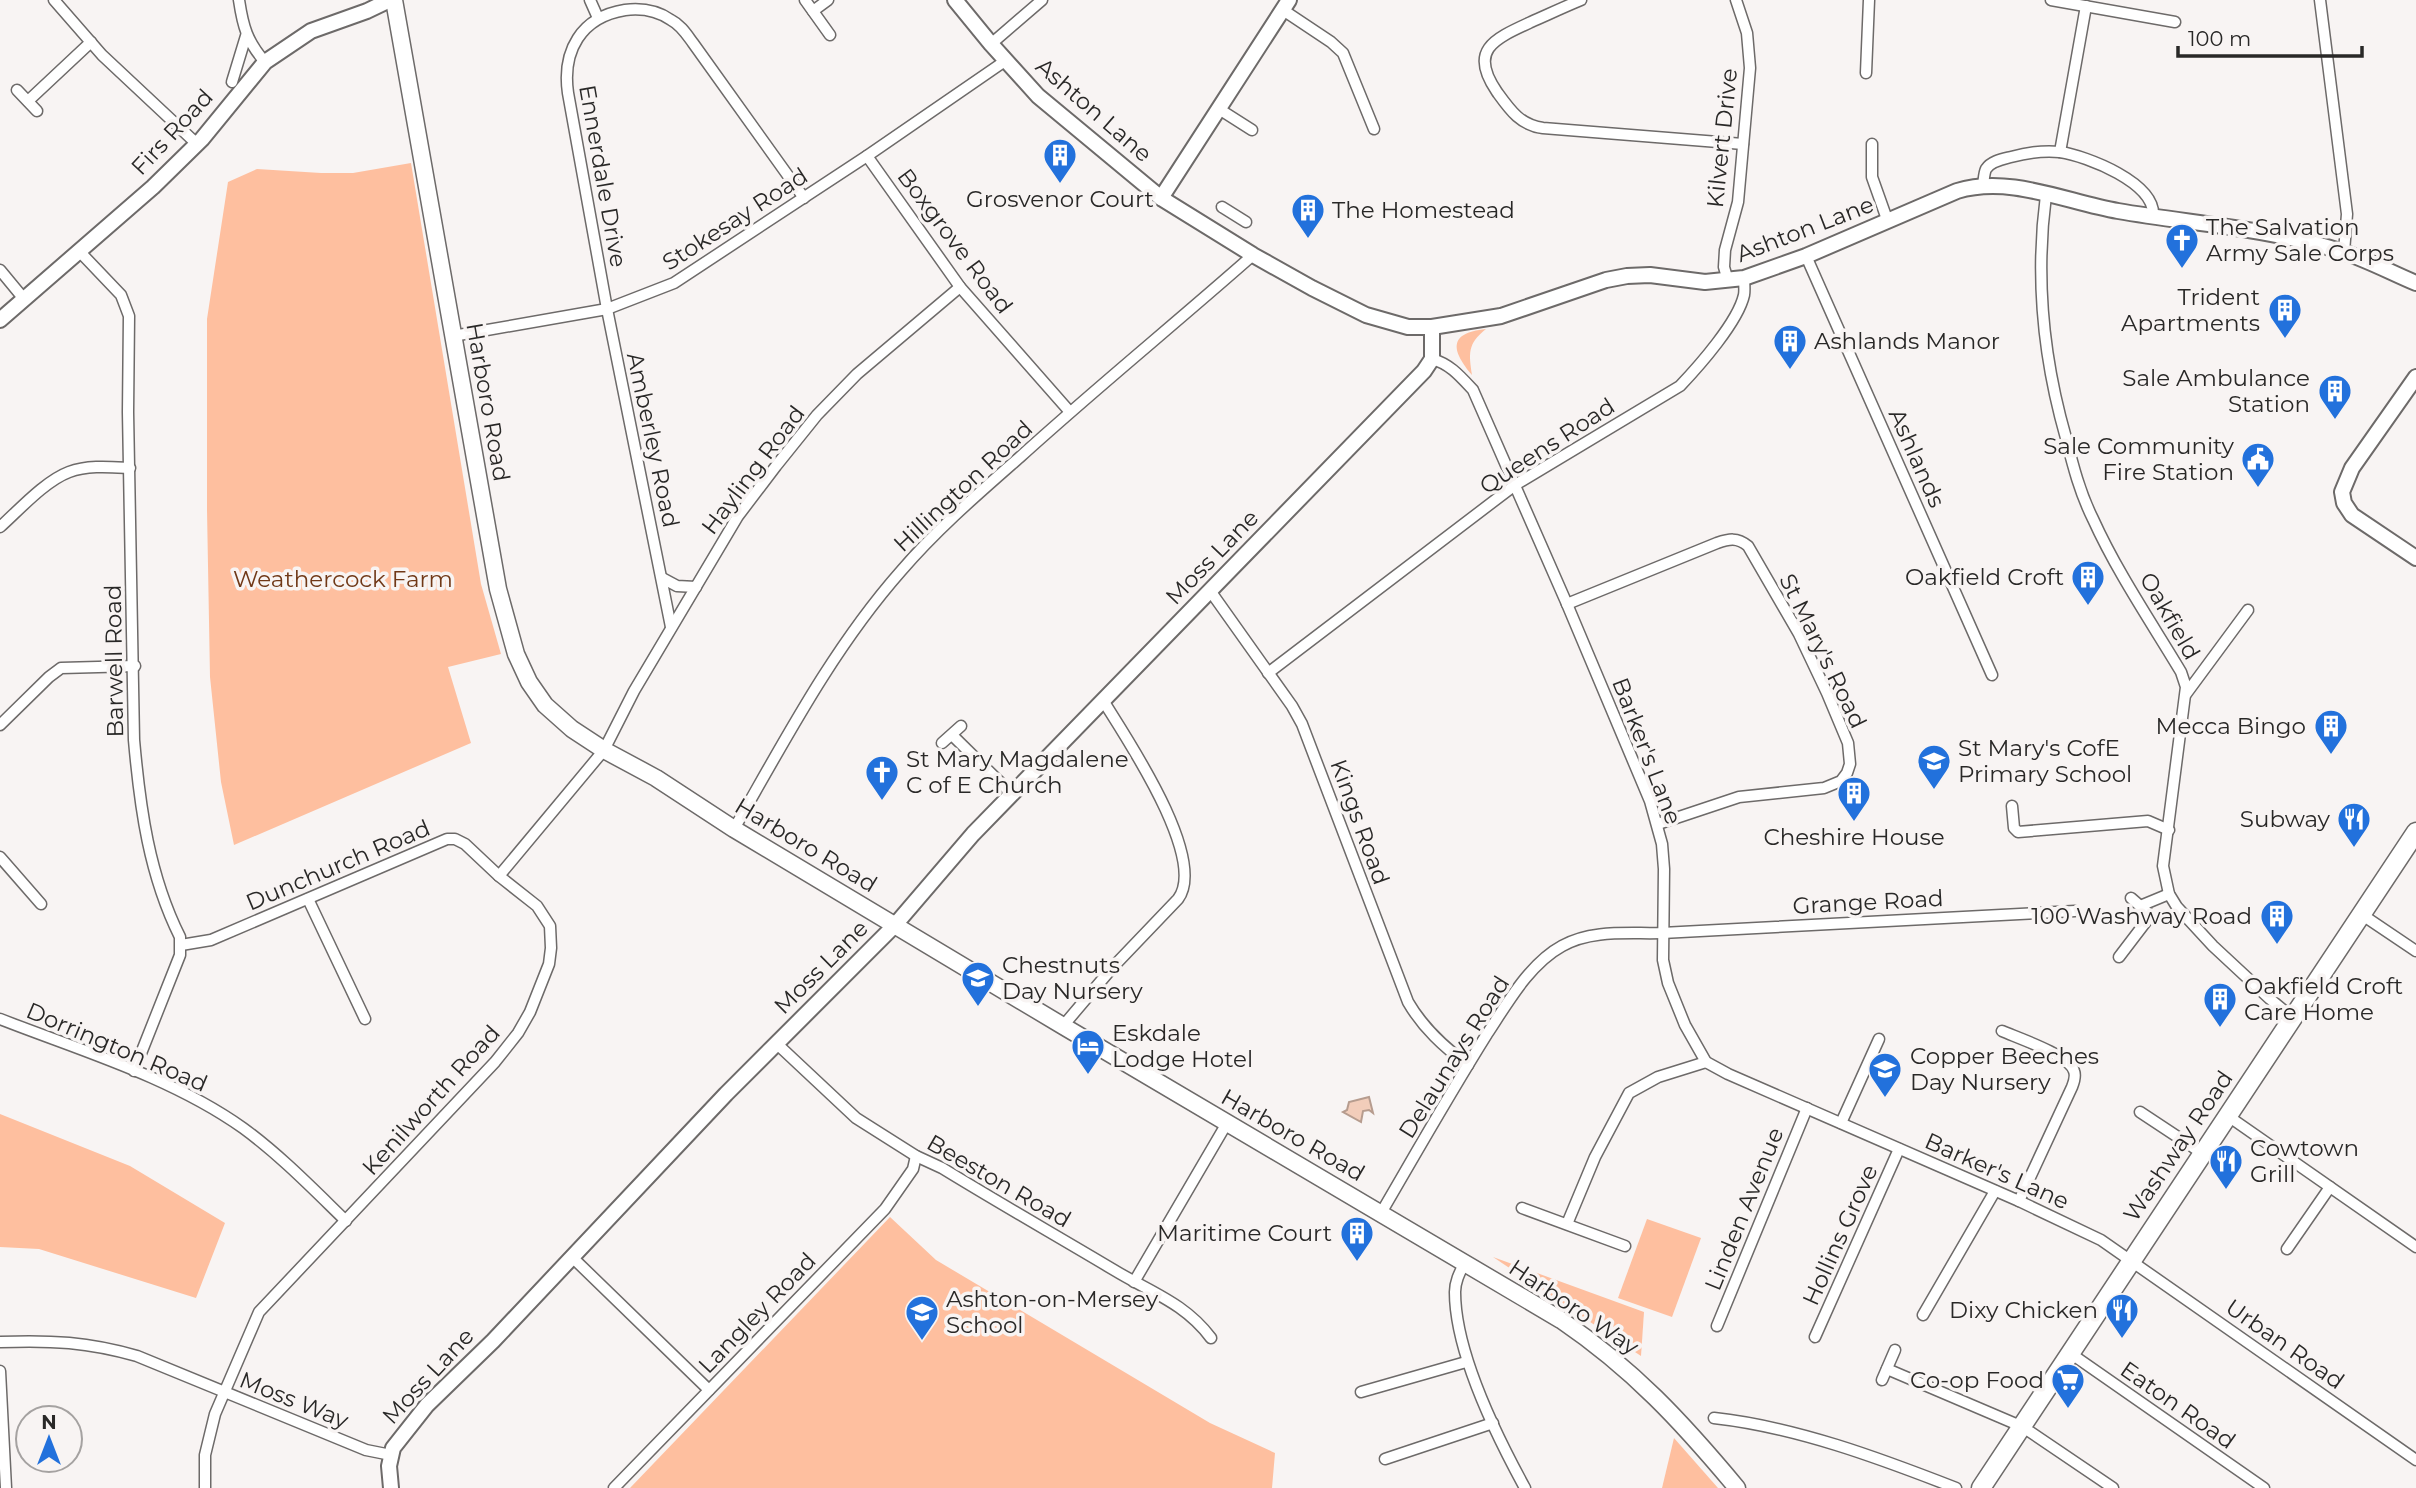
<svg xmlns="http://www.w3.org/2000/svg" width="2416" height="1488" font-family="Montserrat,sans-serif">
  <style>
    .green { fill: #febf9f }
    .water { fill: #f2cdba; stroke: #b69c8e; stroke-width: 2 }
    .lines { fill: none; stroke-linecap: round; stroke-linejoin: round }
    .street-casing { stroke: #6d6a69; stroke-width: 13 }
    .secondary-casing { stroke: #6d6a69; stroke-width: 18 }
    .primary-casing { stroke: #6d6a69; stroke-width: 19 }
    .highway-casing { stroke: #6d6a69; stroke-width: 21 }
    .street { stroke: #fff; stroke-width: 10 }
    .secondary { stroke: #fff; stroke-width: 14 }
    .primary { stroke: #fff; stroke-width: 16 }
    .highway { stroke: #fff; stroke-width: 18 }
    .labels { text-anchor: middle; stroke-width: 7; stroke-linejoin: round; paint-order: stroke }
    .street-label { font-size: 23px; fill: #292827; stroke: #f8f4f3 }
    .poi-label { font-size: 23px; fill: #292827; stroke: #f8f4f3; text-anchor: start }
    .park-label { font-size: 23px; fill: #703817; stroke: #f8f4f3 }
  </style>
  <rect width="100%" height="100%" fill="#f8f4f3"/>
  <g class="green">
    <path d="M411 163 481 584 501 654 448 667 471 743 234 845 221 782 210 677 207 510V319L228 182 257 169 321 173H353Z"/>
    <path d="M1486 329C1467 344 1469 354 1472 375 1453 352 1446 333 1486 329Z"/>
    <path d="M0 1114 130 1166 225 1223 196 1298 39 1249 0 1247Z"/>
    <path d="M890 1217 936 1260 1210 1423 1275 1453 1272 1488H630Z"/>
    <path d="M1647 1219 1701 1238 1672 1317 1618 1298Z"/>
    <path d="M1493 1257 1644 1312 1641 1356Z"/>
    <path d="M1674 1438 1718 1488H1662Z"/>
  </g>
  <path class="water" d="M1369 1097 1373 1113 1369 1110 1363 1111 1361 1122 1343 1112 1347 1110 1349 1102Z"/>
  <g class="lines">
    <defs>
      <g id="street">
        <path d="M54 0 102 55 197 144"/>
        <path d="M239 0C243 27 247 41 265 62"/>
        <path d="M590 0 598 18"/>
        <path d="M805 0 830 35"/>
        <path d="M1581 0C1564 7 1547 15 1531 22 1494 39 1468 50 1497 92 1510 110 1520 125 1543 128L1743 144"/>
        <path d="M2051 0 2175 22"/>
        <path d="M2320 0 2347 214 2344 252"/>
        <path d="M1283 10 1331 42 1343 53 1374 129"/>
        <path d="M813 11 828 0"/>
        <path d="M991 44 1042 0"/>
        <path d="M1866 73 1869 0"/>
        <path d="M232 82 246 36"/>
        <path d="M17 90 37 111"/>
        <path d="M28 101 91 42"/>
        <path d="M1219 109 1252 130"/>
        <path d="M1872 144V177L1888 222"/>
        <path d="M2060 152 2086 6"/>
        <path d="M867 156 960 287 1070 412"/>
        <path d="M1983 185C1984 179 1984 173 1986 169 1991 161 2003 159 2011 157 2026 153 2043 150 2060 152 2087 156 2156 183 2153 216"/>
        <path d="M2046 195C2035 278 2043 358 2066 438 2073 466 2080 493 2093 519 2117 572 2151 622 2181 672L2186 687 2163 866 2169 894 2177 907 2213 946 2270 999 2293 1018"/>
        <path d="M1222 207 1246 222"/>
        <path d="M80 252 121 295 129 316 128 412 134 740C140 808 149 875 180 937V955L134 1071"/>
        <path d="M1806 256 1992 675"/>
        <path d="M0 270 24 299"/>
        <path d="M1728 281 1724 267 1725 250 1738 202 1750 68 1747 33 1736 0"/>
        <path d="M453 336 607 309 674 283 867 156 1005 61"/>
        <path d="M1432 359C1450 364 1460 376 1473 390L1567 604 1650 801 1662 844 1664 869 1663 960 1668 983 1685 1025 1706 1062 1728 1074 2019 1201 2101 1240 2416 1460"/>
        <path d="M0 527C19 510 45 481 69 472 88 465 110 467 130 468"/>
        <path d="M662 578 677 586 696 587"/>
        <path d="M1211 592 1292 706 1302 724 1408 1002C1423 1028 1444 1047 1468 1065"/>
        <path d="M1567 604 1717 543C1729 539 1737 537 1748 546L1799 634 1827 693 1848 743 1850 764 1847 773 1841 781 1824 788 1739 797 1658 824"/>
        <path d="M671 627 607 309 568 93C562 51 581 17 625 10 641 8 658 11 671 20 681 25 687 35 693 43L804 198"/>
        <path d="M1268 673 1515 485 1680 386C1699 366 1738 322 1744 295 1745 290 1744 283 1744 278"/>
        <path d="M2186 694 2248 610"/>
        <path d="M0 725 49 677 61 668 135 666"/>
        <path d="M952 735 1013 795"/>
        <path d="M942 743 961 726"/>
        <path d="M2012 806 2014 828 2018 832 2148 821 2169 830"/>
        <path d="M734 829C785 740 833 648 901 571 937 529 979 493 1020 457 1096 388 1176 323 1253 255"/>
        <path d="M0 857 41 904"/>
        <path d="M499 876 604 750 634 691 738 516 776 466 817 415 857 374 960 287"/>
        <path d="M308 899 365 1019"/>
        <path d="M2140 906 2169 894"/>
        <path d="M2361 914 2416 951"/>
        <path d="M181 945 211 940 447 839H455L465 844 499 876 537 906 550 926 551 948 549 964 530 1012 518 1033 495 1062 259 1312 215 1414 205 1455V1488"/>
        <path d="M2119 957 2148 919 2147 912 2131 898"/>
        <path d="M0 1019C82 1051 171 1077 243 1128 280 1155 313 1189 346 1221"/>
        <path d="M1063 1026 1112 968 1178 899C1208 859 1127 739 1104 702"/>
        <path d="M2002 1031C2018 1038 2069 1055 2074 1071 2076 1076 2074 1082 2072 1087L2019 1201"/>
        <path d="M776 1043 856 1118 916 1156 942 1168C999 1203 1057 1236 1114 1270 1150 1292 1185 1303 1211 1338"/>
        <path d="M2140 1112 2202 1153"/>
        <path d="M2228 1116 2416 1247"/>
        <path d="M1841 1123 1879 1039"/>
        <path d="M1522 1208 1625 1246"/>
        <path d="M1381 1213C1416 1153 1450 1093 1487 1034 1507 1004 1529 964 1562 946 1592 929 1629 934 1662 933L2075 911"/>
        <path d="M1567 1224 1595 1157 1629 1093 1658 1077 1706 1062"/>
        <path d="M2287 1249 2330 1187"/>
        <path d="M572 1257 709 1390"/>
        <path d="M1465 1262C1460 1272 1455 1281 1455 1292 1455 1352 1496 1435 1525 1488"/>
        <path d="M1134 1282 1227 1123"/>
        <path d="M1923 1315 1995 1191"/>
        <path d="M1717 1326 1807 1108"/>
        <path d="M1815 1337 1899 1149"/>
        <path d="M0 1342C51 1340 88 1342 137 1356L366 1450 391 1455"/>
        <path d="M2070 1353 2264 1488"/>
        <path d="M1887 1369 2023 1427 2113 1488"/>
        <path d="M0 1371 6 1488"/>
        <path d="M1882 1380 1895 1350"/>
        <path d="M1361 1392 1466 1362"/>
        <path d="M1714 1418C1796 1427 1879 1458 1956 1488"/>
        <path d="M1385 1459 1493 1423"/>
        <path d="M614 1488 885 1209 913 1169 916 1156"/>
      </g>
      <g id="secondary">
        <path d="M955 0 991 44 1038 96 1161 198 1253 255 1312 288 1366 315 1408 327H1432L1501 316 1606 280 1627 276 1650 275 1705 282 1744 278 1806 256 1957 191C2010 175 2066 202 2118 211 2193 224 2270 228 2343 252 2368 260 2392 273 2416 283"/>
        <path d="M1161 198 1289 0"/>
        <path d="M0 320 153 187 202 139 265 62 311 31 367 11 390 0"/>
        <path d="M2416 377 2352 468 2342 492 2344 503 2352 515 2416 558"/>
        <path d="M391 1488 389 1466 393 1448 427 1405 493 1341 726 1094 895 925 973 834 1424 371 1432 359V327"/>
      </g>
      <path id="primary" d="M394 0 498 589 516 654 529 682 545 705 572 729 604 750 656 778 734 829 1063 1026 1561 1320C1633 1369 1682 1422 1737 1488"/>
      <path id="highway" d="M1981 1488 2416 832"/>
    </defs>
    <use href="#street" class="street-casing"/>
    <use href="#secondary" class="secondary-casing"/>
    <use href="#primary" class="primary-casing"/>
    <use href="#highway" class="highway-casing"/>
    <use href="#street" class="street"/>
    <use href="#secondary" class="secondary"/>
    <use href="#primary" class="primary"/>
    <use href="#highway" class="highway"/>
  </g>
  <defs>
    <symbol id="building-pin" viewBox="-11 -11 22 30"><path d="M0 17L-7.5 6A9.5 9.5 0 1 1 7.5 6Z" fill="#2271dc" stroke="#f8f4f3"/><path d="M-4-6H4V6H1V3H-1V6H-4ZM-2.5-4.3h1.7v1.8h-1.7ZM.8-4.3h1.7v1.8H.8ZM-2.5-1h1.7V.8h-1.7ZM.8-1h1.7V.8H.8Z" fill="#fff"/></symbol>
    <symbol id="church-pin" viewBox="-11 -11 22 30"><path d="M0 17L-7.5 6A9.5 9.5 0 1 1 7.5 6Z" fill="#2271dc" stroke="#f8f4f3"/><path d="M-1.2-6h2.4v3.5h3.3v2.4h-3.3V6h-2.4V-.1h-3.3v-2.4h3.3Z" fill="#fff"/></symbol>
    <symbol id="civic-pin" viewBox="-11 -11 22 30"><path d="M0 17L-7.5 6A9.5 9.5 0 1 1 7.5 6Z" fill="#2271dc" stroke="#f8f4f3"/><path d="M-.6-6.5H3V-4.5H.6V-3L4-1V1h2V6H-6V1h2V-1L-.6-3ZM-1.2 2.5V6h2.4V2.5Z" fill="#fff"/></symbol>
    <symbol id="school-pin" viewBox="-11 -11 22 30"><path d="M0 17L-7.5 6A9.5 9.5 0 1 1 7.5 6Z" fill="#2271dc" stroke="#f8f4f3"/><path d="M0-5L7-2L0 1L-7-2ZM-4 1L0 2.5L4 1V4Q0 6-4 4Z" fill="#fff"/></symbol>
    <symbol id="restaurant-pin" viewBox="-11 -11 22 30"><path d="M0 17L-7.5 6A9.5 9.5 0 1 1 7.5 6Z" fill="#2271dc" stroke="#f8f4f3"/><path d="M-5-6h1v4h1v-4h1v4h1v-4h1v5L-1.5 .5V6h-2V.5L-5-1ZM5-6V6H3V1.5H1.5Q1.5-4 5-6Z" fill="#fff"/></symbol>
    <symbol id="hotel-pin" viewBox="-11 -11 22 30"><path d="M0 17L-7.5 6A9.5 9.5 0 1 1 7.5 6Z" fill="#2271dc" stroke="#f8f4f3"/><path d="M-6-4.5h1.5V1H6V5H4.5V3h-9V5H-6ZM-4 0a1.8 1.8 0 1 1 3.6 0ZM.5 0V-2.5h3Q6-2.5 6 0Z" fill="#fff"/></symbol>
    <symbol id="supermarket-pin" viewBox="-11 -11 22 30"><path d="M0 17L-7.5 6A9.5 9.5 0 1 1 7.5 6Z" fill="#2271dc" stroke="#f8f4f3"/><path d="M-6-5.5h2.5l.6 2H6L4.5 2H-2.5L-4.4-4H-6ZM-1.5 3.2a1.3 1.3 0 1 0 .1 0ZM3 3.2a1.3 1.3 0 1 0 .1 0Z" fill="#fff"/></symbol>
  </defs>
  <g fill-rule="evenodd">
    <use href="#building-pin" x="1041" y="136" width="38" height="52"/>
    <use href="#building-pin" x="1289" y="191" width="38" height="52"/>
    <use href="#church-pin" x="2163" y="221" width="38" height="52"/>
    <use href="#building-pin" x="2266" y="291" width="38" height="52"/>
    <use href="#building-pin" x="1771" y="322" width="38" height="52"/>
    <use href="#building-pin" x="2316" y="372" width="38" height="52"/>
    <use href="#civic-pin" x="2239" y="440" width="38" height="52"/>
    <use href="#building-pin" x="2069" y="558" width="38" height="52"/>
    <use href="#building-pin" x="2312" y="707" width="38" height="52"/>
    <use href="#school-pin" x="1915" y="742" width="38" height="52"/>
    <use href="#church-pin" x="863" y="753" width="38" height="52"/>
    <use href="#building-pin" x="1835" y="774" width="38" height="52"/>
    <use href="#restaurant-pin" x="2335" y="800" width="38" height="52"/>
    <use href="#building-pin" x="2258" y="897" width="38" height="52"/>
    <use href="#school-pin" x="959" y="959" width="38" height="52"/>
    <use href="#building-pin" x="2201" y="980" width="38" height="52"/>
    <use href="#hotel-pin" x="1069" y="1027" width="38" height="52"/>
    <use href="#school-pin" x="1866" y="1050" width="38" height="52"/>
    <use href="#restaurant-pin" x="2207" y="1142" width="38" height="52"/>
    <use href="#building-pin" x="1338" y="1214" width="38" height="52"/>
    <use href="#restaurant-pin" x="2103" y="1291" width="38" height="52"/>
    <use href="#school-pin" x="903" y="1293" width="38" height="52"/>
    <use href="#supermarket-pin" x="2049" y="1361" width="38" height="52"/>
  </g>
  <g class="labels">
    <g class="street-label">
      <text transform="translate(1094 110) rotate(41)" y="8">Ashton Lane</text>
      <text transform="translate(172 132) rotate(-47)" y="8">Firs Road</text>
      <text transform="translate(1722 138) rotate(-84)" y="8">Kilvert Drive</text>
      <text transform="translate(603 176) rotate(80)" y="8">Ennerdale Drive</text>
      <text transform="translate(735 219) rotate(-33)" y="8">Stokesay Road</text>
      <text transform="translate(1805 229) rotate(-21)" y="8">Ashton Lane</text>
      <text transform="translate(955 241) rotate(53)" y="8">Boxgrove Road</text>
      <text transform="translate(488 402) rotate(80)" y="8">Harboro Road</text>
      <text transform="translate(653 440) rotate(78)" y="8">Amberley Road</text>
      <text transform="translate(1547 446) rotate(-33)" y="8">Queens Road</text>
      <text transform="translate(1917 458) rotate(66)" y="8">Ashlands</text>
      <text transform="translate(753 470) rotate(-53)" y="8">Hayling Road</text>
      <text transform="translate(963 486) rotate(-43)" y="8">Hillington Road</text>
      <text transform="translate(1212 557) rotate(-46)" y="8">Moss Lane</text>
      <text transform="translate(2170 616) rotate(60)" y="8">Oakfield</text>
      <text transform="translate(1823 651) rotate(64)" y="8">St Mary's Road</text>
      <text transform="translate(114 661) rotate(-91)" y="8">Barwell Road</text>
      <text transform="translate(1647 751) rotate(69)" y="8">Barker's Lane</text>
      <text transform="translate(1360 822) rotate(70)" y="8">Kings Road</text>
      <text transform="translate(806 845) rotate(31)" y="8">Harboro Road</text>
      <text transform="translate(338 865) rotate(-23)" y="8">Dunchurch Road</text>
      <text transform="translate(1868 902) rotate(-3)" y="8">Grange Road</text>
      <text transform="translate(821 967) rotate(-45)" y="8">Moss Lane</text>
      <text transform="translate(117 1047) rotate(23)" y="8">Dorrington Road</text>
      <text transform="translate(1454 1057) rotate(-58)" y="8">Delaunays Road</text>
      <text transform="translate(431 1100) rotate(-48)" y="8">Kenilworth Road</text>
      <text transform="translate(1293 1135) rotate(30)" y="8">Harboro Road</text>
      <text transform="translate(2178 1146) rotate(-56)" y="8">Washway Road</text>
      <text transform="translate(1997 1171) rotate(24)" y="8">Barker's Lane</text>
      <text transform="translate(999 1181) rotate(30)" y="8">Beeston Road</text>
      <text transform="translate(1744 1209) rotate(-68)" y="8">Linden Avenue</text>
      <text transform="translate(1840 1235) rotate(-66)" y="8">Hollins Grove</text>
      <text transform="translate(1574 1307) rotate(34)" y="8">Harboro Way</text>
      <text transform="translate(757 1313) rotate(-46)" y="8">Langley Road</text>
      <text transform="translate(2285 1344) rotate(35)" y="8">Urban Road</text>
      <text transform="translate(428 1376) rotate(-47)" y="8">Moss Lane</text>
      <text transform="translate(294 1400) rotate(22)" y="8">Moss Way</text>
      <text transform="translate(2178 1405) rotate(35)" y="8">Eaton Road</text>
    </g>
    <g class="poi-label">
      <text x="1060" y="207" text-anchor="middle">Grosvenor Court</text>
      <text x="1332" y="218">The Homestead</text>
      <text x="2206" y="235">The Salvation<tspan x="2206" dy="26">Army Sale Corps</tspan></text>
      <text x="2260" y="305" text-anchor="end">Trident<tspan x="2260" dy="26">Apartments</tspan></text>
      <text x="1814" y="349">Ashlands Manor</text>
      <text x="2310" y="386" text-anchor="end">Sale Ambulance<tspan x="2310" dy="26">Station</tspan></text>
      <text x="2234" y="454" text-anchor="end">Sale Community<tspan x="2234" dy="26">Fire Station</tspan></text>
      <text x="2064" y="585" text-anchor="end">Oakfield Croft</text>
      <text x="2306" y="734" text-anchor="end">Mecca Bingo</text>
      <text x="1958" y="756">St Mary's CofE<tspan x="1958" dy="26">Primary School</tspan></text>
      <text x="906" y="767">St Mary Magdalene<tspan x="906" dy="26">C of E Church</tspan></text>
      <text x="2330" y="827" text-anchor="end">Subway</text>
      <text x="1854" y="845" text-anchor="middle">Cheshire House</text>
      <text x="2252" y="924" text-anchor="end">100 Washway Road</text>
      <text x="1002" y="973">Chestnuts<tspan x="1002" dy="26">Day Nursery</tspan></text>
      <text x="2244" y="994">Oakfield Croft<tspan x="2244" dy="26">Care Home</tspan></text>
      <text x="1112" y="1041">Eskdale<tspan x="1112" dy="26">Lodge Hotel</tspan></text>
      <text x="1910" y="1064">Copper Beeches<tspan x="1910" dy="26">Day Nursery</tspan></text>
      <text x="2250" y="1156">Cowtown<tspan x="2250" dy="26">Grill</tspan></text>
      <text x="1332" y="1241" text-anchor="end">Maritime Court</text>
      <text x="946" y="1307">Ashton-on-Mersey<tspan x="946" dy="26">School</tspan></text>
      <text x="2098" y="1318" text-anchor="end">Dixy Chicken</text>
      <text x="2044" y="1388" text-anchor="end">Co-op Food</text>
    </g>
    <g class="park-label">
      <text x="343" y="587">Weathercock Farm</text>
    </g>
  </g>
  <g transform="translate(49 1439)"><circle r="33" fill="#f8f4f3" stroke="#a5a2a1" stroke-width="2"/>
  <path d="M0-5L12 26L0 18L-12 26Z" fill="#2271dc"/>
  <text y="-10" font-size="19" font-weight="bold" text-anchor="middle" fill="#292827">N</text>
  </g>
  <path d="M2178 46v10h184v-10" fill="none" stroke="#292827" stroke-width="3.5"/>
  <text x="2188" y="46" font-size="21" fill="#292827" stroke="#f8f4f3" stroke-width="5" paint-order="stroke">100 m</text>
</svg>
